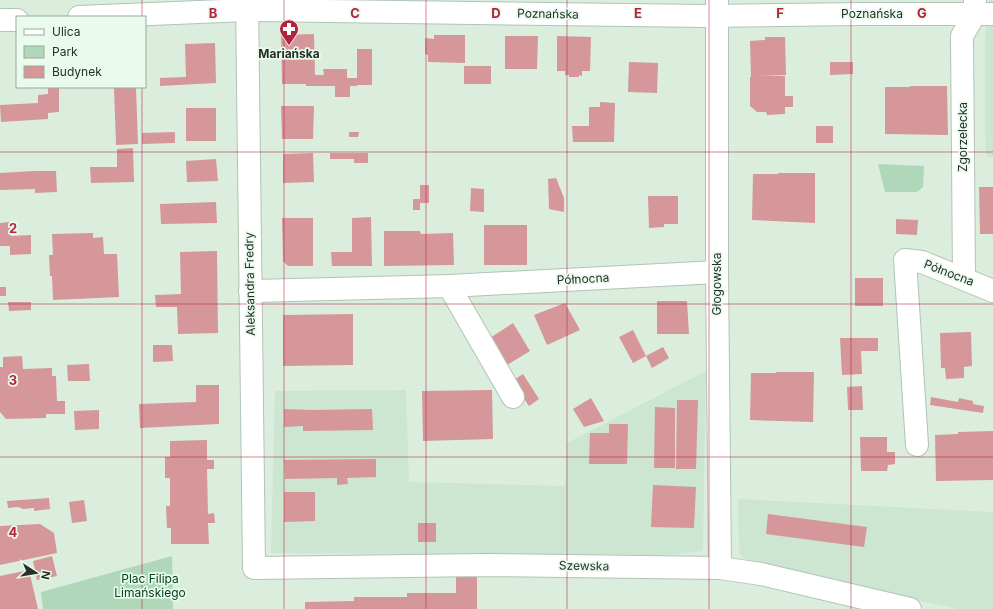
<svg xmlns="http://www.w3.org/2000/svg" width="993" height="609" font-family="Inter,sans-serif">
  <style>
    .built { fill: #cce6d1 }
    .green { fill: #b0d7b9 }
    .building { fill: #d59799 }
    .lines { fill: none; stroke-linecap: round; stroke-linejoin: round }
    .minor-casing { stroke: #b1c4b5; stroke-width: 24 }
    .minor { stroke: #fff; stroke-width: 22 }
    .grid { fill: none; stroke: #b5223e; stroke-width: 1; stroke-opacity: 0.55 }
    .labels { text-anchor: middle; stroke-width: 3.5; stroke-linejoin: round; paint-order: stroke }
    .street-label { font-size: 12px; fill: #282f29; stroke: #e8fbec }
    .poi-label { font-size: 12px; font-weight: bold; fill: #282f29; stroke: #e8fbec }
    .park-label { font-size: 12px; fill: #06421f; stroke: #e8fbec }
    .grid-label { font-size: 13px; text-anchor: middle; font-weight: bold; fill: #b5223e; stroke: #e8fbec; stroke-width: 3.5; stroke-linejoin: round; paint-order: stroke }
  </style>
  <rect width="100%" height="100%" fill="#dbeede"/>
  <g class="built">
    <path d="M989 0H993V157H986L985 135V36Z"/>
    <path d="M706 371 703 551 670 555 271 553 275 391 406 390 409 482 565 486 567 443Z"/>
    <path d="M738 499 993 512V609H958L750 563 739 553Z"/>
  </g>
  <g class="green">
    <path d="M878 164 924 166 923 187 917 192H885Z"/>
    <path d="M172 556 173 609H43L41 592Z"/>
  </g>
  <g class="building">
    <path d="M314 34 315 75H324L323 69H347V78H357V49H372V85H357V86H350V97H335V86H306V84H282L281 35Z"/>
    <path d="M434 35H465V63L428 62V55L425 54V38L434 39Z"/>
    <path d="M505 36H538L537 69H505Z"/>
    <path d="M557 36 591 37 590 71H582V76L579 75V77H569V75H565V71H557Z"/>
    <path d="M765 37H785L786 75 759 76H785V96H793V107H785V114L767 115 766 112H757L750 106V77H751L750 41 765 40Z"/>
    <path d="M215 43 216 83 160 86V78L186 77 185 44Z"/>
    <path d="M629 62 658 63 657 93 628 92Z"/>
    <path d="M830 62H853V74L830 75Z"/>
    <rect x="464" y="66" width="27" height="18"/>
    <path d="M910 86H947L948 135 885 134V87H910Z"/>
    <path d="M48 87H59V112L48 113V119L1 122 0 105 38 103V95L48 94Z"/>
    <path d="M136 87 138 144 116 145 114 88Z"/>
    <path d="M600 102 615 103 614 142H573L572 126H589V107H600Z"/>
    <path d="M281 106H314L313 139H282Z"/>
    <rect x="186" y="108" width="30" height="33"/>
    <rect x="816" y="126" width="17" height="17"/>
    <path d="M175 132V143L142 144V133Z"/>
    <path d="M349 132H359L358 137H349Z"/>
    <path d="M133 148 134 182 91 183 90 167H117V149Z"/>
    <path d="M313 153 314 182 283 183V154Z"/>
    <path d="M330 153H368V163H354V159H330Z"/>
    <path d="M216 159 218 181 187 182 186 161Z"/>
    <path d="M34 171H56L57 192 35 193V189L0 190V173Z"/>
    <path d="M778 173H815V223L752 220 753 174H778Z"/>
    <path d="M556 178 564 198V212L549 209 548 179Z"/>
    <rect x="420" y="185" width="9" height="18"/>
    <path d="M979 187H993V234H980Z"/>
    <path d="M471 188 484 189V212L470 211Z"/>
    <path d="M648 196H678V224H664V227L649 228Z"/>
    <rect x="413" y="199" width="7" height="11"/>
    <path d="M216 202 217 223 161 224 160 204Z"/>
    <path d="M371 217 372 266H332L331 252H352V218Z"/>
    <path d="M282 218H313V266H288L283 261Z"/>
    <path d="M896 219 918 220 917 235 896 234Z"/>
    <path d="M10 222 11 236 31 235V254L10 255V246H0V223Z"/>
    <rect x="484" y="225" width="43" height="40"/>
    <path d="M384 231H420L421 234 453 233 454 265 384 266Z"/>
    <path d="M93 233V238L103 237 104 254H117L119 297 53 300 52 276H50L49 255H53L52 234Z"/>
    <path d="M217 251 218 333 178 334 177 307H156L155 295 181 294 180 252Z"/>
    <rect x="855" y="278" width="28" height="28"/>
    <rect x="0" y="287" width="6" height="9"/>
    <path d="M657 301H687L689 334H657Z"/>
    <path d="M8 302H31V310L9 311Z"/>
    <path d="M565 303 580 330 547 345 534 315Z"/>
    <path d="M353 314V365L283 366V315Z"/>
    <path d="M513 323 530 351 504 367 487 340Z"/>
    <path d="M633 330 646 356 633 363 619 337Z"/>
    <path d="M971 332 972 366 964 367V378L946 379 945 368H941L940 333Z"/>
    <path d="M840 338H878V351H861L862 374 842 375Z"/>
    <path d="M153 345H172L173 361 153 362Z"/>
    <path d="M663 347 669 358 652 368 646 356Z"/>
    <path d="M22 356 23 369 52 368V376H56L57 401H65V414H46V418L6 419 0 412V367H3V357Z"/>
    <path d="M89 364 90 381H68L67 365Z"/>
    <path d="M776 372H814L813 422 750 420 751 373H776Z"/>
    <path d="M523 374 539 399 529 406 512 381Z"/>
    <path d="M196 385H219V424L140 428 139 404 196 402Z"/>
    <path d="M862 386 863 410H848L847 387Z"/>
    <path d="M492 390 493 439 423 441 422 391Z"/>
    <path d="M931 397 958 402 959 398 973 401V404L984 406 983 413 930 405Z"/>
    <path d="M591 398 604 421 584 427 573 409Z"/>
    <path d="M677 400H698L696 469H676Z"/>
    <path d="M655 407 675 408V468H654Z"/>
    <path d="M284 409 313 410 372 409 373 430 303 431V426L284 427Z"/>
    <path d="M99 410V429L75 430 74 411Z"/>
    <path d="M609 424H628L627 464H589L590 433H609Z"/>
    <path d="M993 431V480L936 481 935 435 958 434V432Z"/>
    <path d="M860 437H887V452H895V464L888 465 887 471H861Z"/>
    <path d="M207 440V460H214V469H207L208 514 214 513 215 523H208L209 544H171V528H167L166 506H170V478H165V457H170V441Z"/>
    <path d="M376 459V477L347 478 348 484 337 485V478L285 479 284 460Z"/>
    <path d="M653 485 696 487 694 528 651 527Z"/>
    <path d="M284 492H315V521L284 522Z"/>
    <path d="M49 498 50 509 34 511V508L23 509 18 507 8 508 7 501Z"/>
    <path d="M84 500 87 521 72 523 69 502Z"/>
    <path d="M768 514 867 527 864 547 766 534Z"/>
    <rect x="418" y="523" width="18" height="19"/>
    <path d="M40 524 54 533 57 553 0 565V526Z"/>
    <path d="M52 556 57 576 37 580 33 561Z"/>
    <path d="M29 570 38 609H0V576Z"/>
    <path d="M456 576H477V609H305V602L354 601V597H407V593H456Z"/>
  </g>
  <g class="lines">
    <defs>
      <g id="minor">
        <path d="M247 0 254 568 485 565 720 568 761 574 910 609"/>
        <path d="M717 0V272L720 568"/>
        <path d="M79 17 247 10 706 16 861 14H993"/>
        <path d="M0 20H17"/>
        <path d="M964 278 962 36 975 14V1"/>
        <path d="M449 286 513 397"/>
        <path d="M250 291 449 286 717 272"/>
        <path d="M917 445 905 260 922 262 993 291"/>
      </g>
    </defs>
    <use href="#minor" class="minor-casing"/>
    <use href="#minor" class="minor"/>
  </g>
  <path class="grid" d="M142 0V17M284 0V609M426 0V609M567 0V609M709 0V609M851 0V609M142 87V609M0 152H993M0 304H993M0 457H993"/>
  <defs>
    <symbol id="pharmacy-pin" viewBox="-11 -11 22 30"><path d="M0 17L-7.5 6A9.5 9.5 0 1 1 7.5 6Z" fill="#b5223e" stroke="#e8fbec"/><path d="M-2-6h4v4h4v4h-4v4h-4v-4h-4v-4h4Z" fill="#fff"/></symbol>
  </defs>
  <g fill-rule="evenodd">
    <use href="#pharmacy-pin" x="278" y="18" width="22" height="30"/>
  </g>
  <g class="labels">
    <g class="street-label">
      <text transform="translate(548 14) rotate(1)" y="4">Poznańska</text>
      <text x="872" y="18">Poznańska</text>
      <text transform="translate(963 137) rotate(-90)" y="4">Zgorzelecka</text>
      <text transform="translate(949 273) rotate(21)" y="4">Północna</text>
      <text transform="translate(583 279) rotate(-3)" y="4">Północna</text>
      <text transform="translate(250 284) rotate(-91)" y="4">Aleksandra Fredry</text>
      <text transform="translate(717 284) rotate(-90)" y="4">Głogowska</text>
      <text transform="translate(584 566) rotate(1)" y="4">Szewska</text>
    </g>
    <g class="poi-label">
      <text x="289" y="58">Mariańska</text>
    </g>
    <g class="park-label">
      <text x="150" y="583">Plac Filipa<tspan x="150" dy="14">Limańskiego</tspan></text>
    </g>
  </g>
  <g class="grid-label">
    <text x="213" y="18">B</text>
    <text x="355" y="18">C</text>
    <text x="496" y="18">D</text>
    <text x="638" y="18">E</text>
    <text x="780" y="18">F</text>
    <text x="922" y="18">G</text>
    <text x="13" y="233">2</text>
    <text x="13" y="385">3</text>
    <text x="13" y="537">4</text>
  </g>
  <rect x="16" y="16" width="130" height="72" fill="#e8fbec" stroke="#9ba99e"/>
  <rect x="24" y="29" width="20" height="6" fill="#ffffff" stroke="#9ba99e"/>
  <text x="52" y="36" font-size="12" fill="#282f29">Ulica</text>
  <rect x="24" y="46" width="20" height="12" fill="#b0d7b9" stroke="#9ba99e"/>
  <text x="52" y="56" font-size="12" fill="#282f29">Park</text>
  <rect x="24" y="66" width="20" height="12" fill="#d59799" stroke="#9ba99e"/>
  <text x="52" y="76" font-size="12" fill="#282f29">Budynek</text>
  <g transform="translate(36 573) rotate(102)" stroke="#e8fbec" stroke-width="3" paint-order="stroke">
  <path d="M0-3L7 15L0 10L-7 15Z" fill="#282f29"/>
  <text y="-6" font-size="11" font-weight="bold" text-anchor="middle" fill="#282f29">N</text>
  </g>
</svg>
